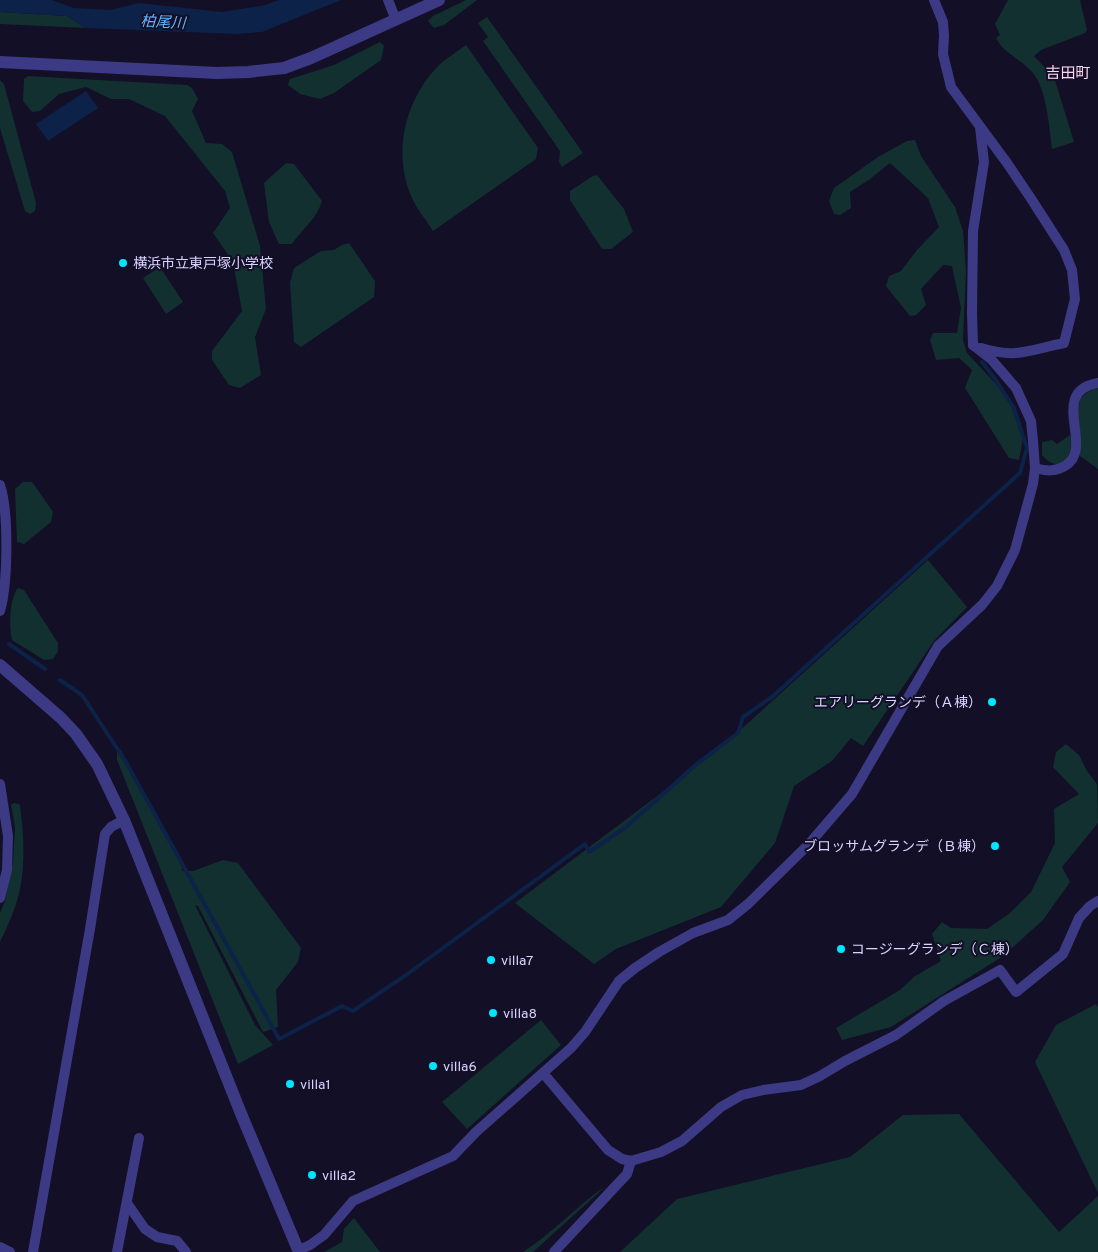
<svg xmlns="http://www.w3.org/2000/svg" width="1098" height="1252" font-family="Overpass,'Noto Sans JP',sans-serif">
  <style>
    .green { fill: #12302f }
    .water { fill: #0c2248 }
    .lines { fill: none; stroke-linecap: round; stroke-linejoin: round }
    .stream { stroke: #0c2248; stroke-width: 4 }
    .minor { stroke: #3d3a85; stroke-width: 10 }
    .tertiary { stroke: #3d3a85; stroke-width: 12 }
    .poi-dot { fill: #00e5ff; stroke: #130f26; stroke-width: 2 }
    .labels { text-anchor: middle; stroke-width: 4; stroke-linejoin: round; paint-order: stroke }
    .poi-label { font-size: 14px; fill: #d9d4ff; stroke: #130f26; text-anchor: start }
    .water-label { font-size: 15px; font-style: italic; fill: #62b6ff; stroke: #130f26 }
    .neighbourhood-label { font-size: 15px; fill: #ffd6f0; stroke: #130f26 }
  </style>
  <rect width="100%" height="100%" fill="#130f26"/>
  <g class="green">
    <path d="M466 0H477L444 25 434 28 428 21 433 16Z"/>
    <path d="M1008 0H1080L1087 30 1085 33 1041 50 1034 56 1054 77 1074 142 1052 149C1049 127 1047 90 1033 73 1022 60 1003 53 996 38L1000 35 995 24Z"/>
    <path d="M0 12 67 16 86 28 0 24Z"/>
    <path d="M487 17 583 153 562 167 559 162 560 151 483 41 488 37 478 23Z"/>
    <path d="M380 42 384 46 381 60 334 93 320 99 300 94 288 85 290 79 334 65Z"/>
    <path d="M466 45 538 148 536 159 433 231C427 221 419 212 414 202 391 157 404 101 438 66 446 58 457 52 466 45Z"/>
    <path d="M28 76 187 85 192 88 198 99 192 111 206 143 222 144 232 152 260 246 266 309 255 337 261 375 240 388 229 385 212 360V351L242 311 233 262 213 233 230 208 225 191 165 116 129 99H111L86 87 59 94 40 111 32 112 23 101 24 79Z"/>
    <path d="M0 80 4 84 36 203 35 211 30 214 25 211 0 128Z"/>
    <path d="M915 140 921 156 955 207 963 231 966 271 963 340 967 353 1008 397 1023 439 1019 460 1009 458 965 388 972 370 959 358 936 360 930 340 933 333H957L961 308 952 266 943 265 921 289 926 305 916 315 910 316 886 286 889 276 901 271 917 250 939 227 928 198 890 163 870 179 850 192 851 208 840 215 834 214 829 201 834 188 878 157 907 141Z"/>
    <path d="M286 163 294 164 322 201C316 220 303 228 292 244H279L269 222 264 183Z"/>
    <path d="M597 175 624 209 633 232 611 249H602L570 200V191L593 176Z"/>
    <path d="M349 243 375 281 374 297 301 347 294 342 290 283 294 268 321 251 334 250 342 245Z"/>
    <path d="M160 267 183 302 166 314 143 278Z"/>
    <path d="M1098 388V469L1080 456C1080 444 1075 408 1081 399 1084 393 1092 390 1098 388Z"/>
    <path d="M1070 435C1075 457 1060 476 1042 455V442L1052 440 1057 444Z"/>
    <path d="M23 482H32L53 512 51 522 24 544 17 542 15 489Z"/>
    <path d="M928 560 967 607 934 641 863 746 851 738 832 761 794 786 775 843 721 907 616 949 594 964 515 903 717 751Z"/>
    <path d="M18 588 24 590 58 643V651L53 659 44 660 12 640C9 627 9 599 18 588Z"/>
    <path d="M1066 744 1079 755 1087 771 1097 784 1098 823 1062 867 1070 882 1043 920 1003 956 891 1027 842 1040 836 1028 900 990 915 976 941 961 932 934 942 922 951 928 987 929 1010 913 1031 892 1055 843 1054 809 1079 794 1053 767 1056 752Z"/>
    <path d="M117 748 121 750 182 862V871H193L223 860 238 863 301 948 298 962 276 990 278 1027 263 1032 198 906 195 905 255 1025 273 1045 238 1064 117 760Z"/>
    <path d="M14 803 19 804 20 806C23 829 25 853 22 876 20 899 10 921 0 942V913L5 901 13 862 15 827 11 805Z"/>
    <path d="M1096 1004 1098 1007V1193L1035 1062 1056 1025Z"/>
    <path d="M541 1020 561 1045 467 1129 442 1102Z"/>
    <path d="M959 1114 1059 1232 1098 1196V1252H620L677 1199 850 1157 903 1115Z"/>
    <path d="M606 1186 533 1252H523C553 1233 576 1206 606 1186Z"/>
    <path d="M354 1218 380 1252H324L342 1242 344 1229Z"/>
  </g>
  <g class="water">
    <path d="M0 0H52L74 8 110 10 139 3 222 12 265 5 279 0H341L262 32 236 34 86 28 67 16 0 12Z"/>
    <path d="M86 91 98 108 48 141 36 124Z"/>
  </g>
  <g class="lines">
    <g class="stream">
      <path d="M9 644 45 669"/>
      <path d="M60 680 82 695 126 762 279 1039 342 1006 353 1011 406 975 585 844 589 852 626 827 699 762 738 733 743 717 772 697 1020 473 1027 448 1014 408 995 379 982 362"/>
    </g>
    <g class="minor">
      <path d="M388 0 396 20"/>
      <path d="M934 0 943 22 944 36 943 54 951 87 1007 163 1030 197 1064 250 1072 270 1075 299 1064 343C1029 350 1018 359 981 348"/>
      <path d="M973 345 972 313 973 231 984 162 980 127"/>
      <path d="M1035 468C1046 471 1055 472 1065 466 1096 448 1047 392 1098 383"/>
      <path d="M0 485C9 512 8 583 0 611"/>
      <path d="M0 784 8 836 7 870 0 898"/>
      <path d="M543 1073 608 1150 622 1159 631 1161 661 1152 682 1141 721 1107 742 1095 763 1090 801 1085 820 1076 845 1061 896 1035 944 1001 1000 970 1016 992 1063 954 1079 918 1090 906 1098 901"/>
      <path d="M127 1203 145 1229 157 1237 177 1241 186 1252"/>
      <path d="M0 1247 10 1252"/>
      <path d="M299 1250 310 1245 324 1235 353 1201 453 1156 476 1132 571 1048 585 1032 619 981 635 968 659 952 693 933 728 920 748 904 809 844 852 794 938 646 982 605 997 586 1015 550 1033 484 1035 468 1033 441 1031 421 1016 388 991 359 973 345"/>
      <path d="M33 1252 90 929 105 834 111 827 124 820"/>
      <path d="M117 1252 139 1138"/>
      <path d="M554 1252 627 1174 631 1161"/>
    </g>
    <g class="tertiary">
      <path d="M0 62 217 73 248 72 284 68 311 58 439 0"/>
      <path d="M0 665 61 718 76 734 97 764 124 820 242 1116 299 1252"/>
    </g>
  </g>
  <g class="poi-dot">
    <circle cx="123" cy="263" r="5"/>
    <circle cx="992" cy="702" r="5"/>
    <circle cx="995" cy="846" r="5"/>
    <circle cx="841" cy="949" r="5"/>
    <circle cx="491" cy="960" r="5"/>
    <circle cx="493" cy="1013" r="5"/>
    <circle cx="433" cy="1066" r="5"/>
    <circle cx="290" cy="1084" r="5"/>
    <circle cx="312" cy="1175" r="5"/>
  </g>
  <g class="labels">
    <g class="poi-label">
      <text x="133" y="268">横浜市立東戸塚小学校</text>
      <text x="982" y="707" text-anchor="end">エアリーグランデ（Ａ棟）</text>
      <text x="985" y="851" text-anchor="end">ブロッサムグランデ（Ｂ棟）</text>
      <text x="851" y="954">コージーグランデ（Ｃ棟）</text>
      <text x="501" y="965">villa7</text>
      <text x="503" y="1018">villa8</text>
      <text x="443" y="1071">villa6</text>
      <text x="300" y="1089">villa1</text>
      <text x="322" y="1180">villa2</text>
    </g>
    <g class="water-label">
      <text transform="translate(163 22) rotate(3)" y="5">柏尾川</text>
    </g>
    <g class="neighbourhood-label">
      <text x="1068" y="78">吉田町</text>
    </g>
  </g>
</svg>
